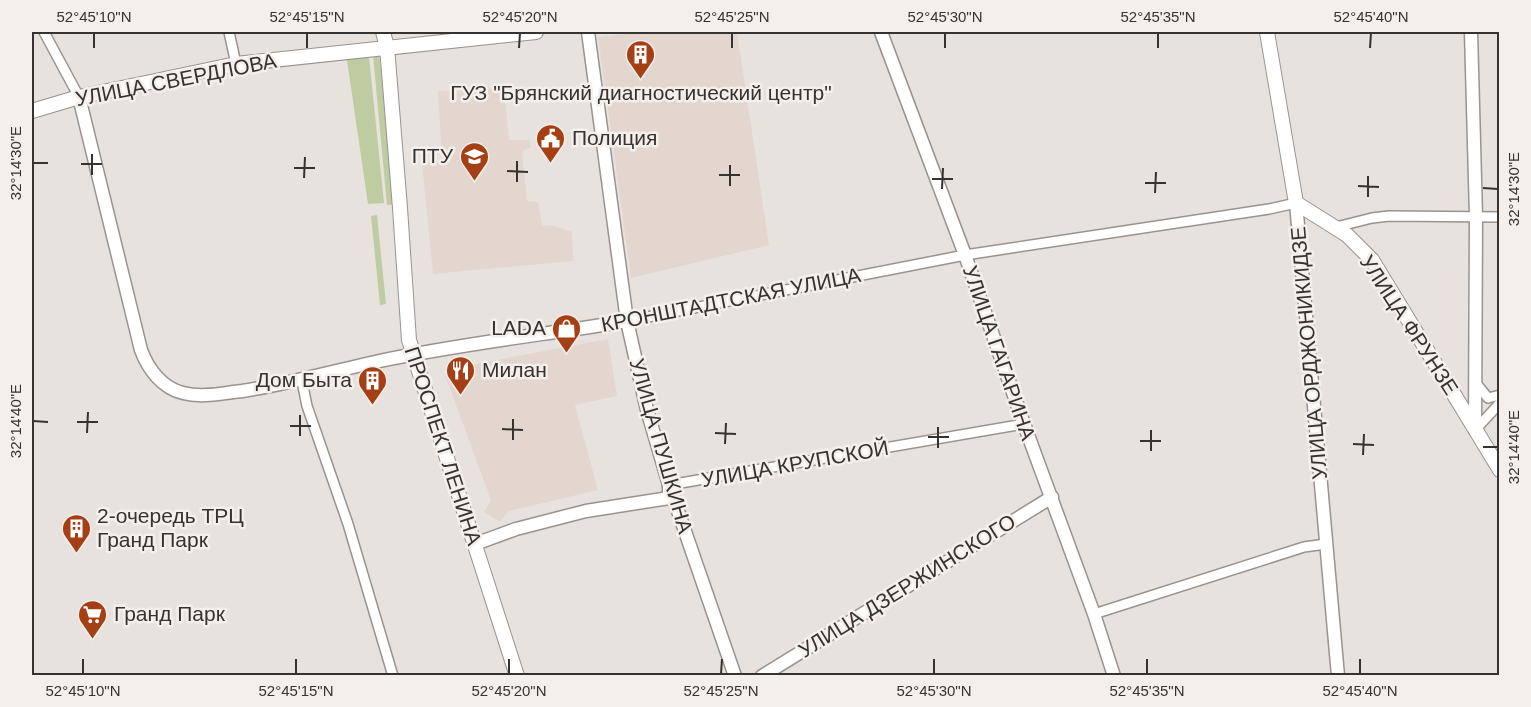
<svg xmlns="http://www.w3.org/2000/svg" width="1531" height="707" font-family="Arial,sans-serif">
  <style>
    .built { fill: #e3d6ce }
    .green { fill: #bfcca1 }
    .lines { fill: none; stroke-linecap: round; stroke-linejoin: round }
    .minor-casing { stroke: #999390; stroke-width: 12 }
    .tertiary-casing { stroke: #999390; stroke-width: 15 }
    .secondary-casing { stroke: #999390; stroke-width: 16 }
    .minor { stroke: #fff; stroke-width: 9 }
    .tertiary { stroke: #fff; stroke-width: 12 }
    .secondary { stroke: #fff; stroke-width: 14 }
    .ticks { fill: none; stroke: #353332; stroke-width: 2 }
    .labels { text-anchor: middle; stroke-width: 5; stroke-linejoin: round; paint-order: stroke }
    .street-label { font-size: 21px; fill: #353332; stroke: #f5efeb }
    .poi-label { font-size: 21px; fill: #353332; stroke: #f5efeb; text-anchor: start }
    .neatline { fill: none; stroke: #353332; stroke-width: 2 }
    .ticks-label { font-size: 15px; text-anchor: middle; fill: #353332 }
  </style>
  <rect width="100%" height="100%" fill="#e8e2de"/>
  <g class="built">
    <path d="M645 32H737L769 245 631 278 598 37Z"/>
    <path d="M504 89 509 140H529L531 147 522 151 527 201 538 202 542 225 554 226 572 232 573 261 433 274 422 163 442 160 438 91Z"/>
    <path d="M608 339 617 396 575 405 598 490 509 511 500 522 484 512 491 500 445 375 449 369Z"/>
  </g>
  <g class="green">
    <path d="M379 54 396 204 387 205 373 55Z"/>
    <path d="M369 57 384 203 368 204 347 60Z"/>
    <path d="M377 215 386 304 380 305 371 216Z"/>
  </g>
  <g class="lines">
    <defs>
      <g id="minor">
        <path d="M44 32 79 97"/>
        <path d="M229 32 236 64"/>
        <path d="M1336 227 1372 218 1389 216 1500 217"/>
        <path d="M627 321 965 255 1269 209 1296 203"/>
        <path d="M302 381 307 406 348 524 393 676"/>
        <path d="M1476 383 1488 398 1500 395"/>
        <path d="M1475 430 1500 403"/>
        <path d="M669 485 1024 424"/>
        <path d="M1094 614 1304 547 1326 544"/>
      </g>
      <g id="tertiary">
        <path d="M588 32 627 321 647 410 669 485 735 676"/>
        <path d="M881 32 965 255 1024 424 1094 614 1114 676"/>
        <path d="M1471 32 1476 217 1475 430"/>
        <path d="M79 97 141 350C148 369 162 388 183 393 202 398 223 393 242 391 287 384 331 372 375 362 458 344 543 335 627 321"/>
        <path d="M1296 203 1338 676"/>
        <path d="M475 544 516 529 586 511 669 498V486"/>
        <path d="M762 676 1052 497"/>
      </g>
      <g id="secondary">
        <path d="M383 32 387 47 400 208 409 340 517 676"/>
        <path d="M1267 32 1296 203 1347 235 1372 260 1500 470"/>
        <path d="M32 111 79 97 236 64 536 32"/>
      </g>
    </defs>
    <use href="#minor" class="minor-casing"/>
    <use href="#tertiary" class="tertiary-casing"/>
    <use href="#secondary" class="secondary-casing"/>
    <use href="#minor" class="minor"/>
    <use href="#tertiary" class="tertiary"/>
    <use href="#secondary" class="secondary"/>
  </g>
  <path class="ticks" d="M94 48V33M307 48V33M519 48 520 33M732 48V33M945 48V33M1158 48V33M1370 48 1371 33M33 163H48M81 164H102M294 168H315M507 171 528 172M92 175V154M719 175H740M304 178 305 157M932 179H953M517 182V161M1145 183H1166M730 186V165M1358 186 1379 187M1483 188 1498 189M942 189 943 168M1155 193 1156 172M1368 197V176M33 421 48 422M77 422H98M290 426H311M502 429 523 430M87 433 88 412M715 433 736 434M300 436V415M928 437H949M513 440V419M1140 441H1161M725 444 726 423M1353 444 1374 445M1483 447H1498M938 448V427M1151 451V430M1363 455 1364 434M83 674V659M296 674V659M509 674V659M721 674 722 659M934 674V659M1147 674V659M1360 674V659"/>
  <defs>
    <symbol id="building-pin" viewBox="-11 -11 22 30"><path d="M0 17L-7.5 6A9.5 9.5 0 1 1 7.5 6Z" fill="#a53f15" stroke="#f5efeb"/><path d="M-4-6H4V6H1V3H-1V6H-4ZM-2.5-4.3h1.7v1.8h-1.7ZM.8-4.3h1.7v1.8H.8ZM-2.5-1h1.7V.8h-1.7ZM.8-1h1.7V.8H.8Z" fill="#fff"/></symbol>
    <symbol id="civic-pin" viewBox="-11 -11 22 30"><path d="M0 17L-7.5 6A9.5 9.5 0 1 1 7.5 6Z" fill="#a53f15" stroke="#f5efeb"/><path d="M-.6-6.5H3V-4.5H.6V-3L4-1V1h2V6H-6V1h2V-1L-.6-3ZM-1.2 2.5V6h2.4V2.5Z" fill="#fff"/></symbol>
    <symbol id="university-pin" viewBox="-11 -11 22 30"><path d="M0 17L-7.5 6A9.5 9.5 0 1 1 7.5 6Z" fill="#a53f15" stroke="#f5efeb"/><path d="M0-5L7-2L0 1L-7-2ZM-4 1L0 2.5L4 1V4Q0 6-4 4Z" fill="#fff"/></symbol>
    <symbol id="shop-pin" viewBox="-11 -11 22 30"><path d="M0 17L-7.5 6A9.5 9.5 0 1 1 7.5 6Z" fill="#a53f15" stroke="#f5efeb"/><path d="M-5-2.5h2.3a2.7 3.5 0 0 1 5.4 0H5L5.5 6h-11ZM-1.5-2.5h3a1.5 2.3 0 0 0-3 0Z" fill="#fff"/></symbol>
    <symbol id="restaurant-pin" viewBox="-11 -11 22 30"><path d="M0 17L-7.5 6A9.5 9.5 0 1 1 7.5 6Z" fill="#a53f15" stroke="#f5efeb"/><path d="M-5-6h1v4h1v-4h1v4h1v-4h1v5L-1.5 .5V6h-2V.5L-5-1ZM5-6V6H3V1.5H1.5Q1.5-4 5-6Z" fill="#fff"/></symbol>
    <symbol id="supermarket-pin" viewBox="-11 -11 22 30"><path d="M0 17L-7.5 6A9.5 9.5 0 1 1 7.5 6Z" fill="#a53f15" stroke="#f5efeb"/><path d="M-6-5.5h2.5l.6 2H6L4.5 2H-2.5L-4.4-4H-6ZM-1.5 3.2a1.3 1.3 0 1 0 .1 0ZM3 3.2a1.3 1.3 0 1 0 .1 0Z" fill="#fff"/></symbol>
  </defs>
  <g fill-rule="evenodd">
    <use href="#building-pin" x="624" y="38" width="33" height="45"/>
    <use href="#civic-pin" x="534" y="122" width="33" height="45"/>
    <use href="#university-pin" x="458" y="140" width="33" height="45"/>
    <use href="#shop-pin" x="550" y="312" width="33" height="45"/>
    <use href="#restaurant-pin" x="444" y="354" width="33" height="45"/>
    <use href="#building-pin" x="356" y="364" width="33" height="45"/>
    <use href="#building-pin" x="60" y="512" width="33" height="45"/>
    <use href="#supermarket-pin" x="76" y="598" width="33" height="45"/>
  </g>
  <g class="labels">
    <g class="street-label">
      <text transform="translate(176 80) rotate(-11)" y="7">УЛИЦА СВЕРДЛОВА</text>
      <text transform="translate(731 300) rotate(-11)" y="7">КРОНШТАДТСКАЯ УЛИЦА</text>
      <text transform="translate(1409 325) rotate(57)" y="7">УЛИЦА ФРУНЗЕ</text>
      <text transform="translate(999 353) rotate(71)" y="7">УЛИЦА ГАГАРИНА</text>
      <text transform="translate(1309 353) rotate(-95)" y="7">УЛИЦА ОРДЖОНИКИДЗЕ</text>
      <text transform="translate(443 446) rotate(72)" y="7">ПРОСПЕКТ ЛЕНИНА</text>
      <text transform="translate(661 446) rotate(74)" y="7">УЛИЦА ПУШКИНА</text>
      <text transform="translate(795 464) rotate(-10)" y="7">УЛИЦА КРУПСКОЙ</text>
      <text transform="translate(907 586) rotate(-32)" y="7">УЛИЦА ДЗЕРЖИНСКОГО</text>
    </g>
    <g class="poi-label">
      <text x="641" y="100" text-anchor="middle">ГУЗ "Брянский диагностический центр"</text>
      <text x="572" y="145">Полиция</text>
      <text x="453" y="163" text-anchor="end">ПТУ</text>
      <text x="546" y="335" text-anchor="end">LADA</text>
      <text x="482" y="377">Милан</text>
      <text x="352" y="387" text-anchor="end">Дом Быта</text>
      <text x="97" y="523">2-очередь ТРЦ<tspan x="97" dy="24">Гранд Парк</tspan></text>
      <text x="114" y="621">Гранд Парк</text>
    </g>
  </g>
  <rect width="1531" height="707" fill="none" stroke="#f5efeb" stroke-width="66"/>
  <rect x="33" y="33" width="1465" height="641" class="neatline"/>
  <g class="ticks-label">
    <text x="94" y="22">52°45'10"N</text>
    <text x="307" y="22">52°45'15"N</text>
    <text x="520" y="22">52°45'20"N</text>
    <text x="732" y="22">52°45'25"N</text>
    <text x="945" y="22">52°45'30"N</text>
    <text x="1158" y="22">52°45'35"N</text>
    <text x="1371" y="22">52°45'40"N</text>
    <text transform="translate(16 163) rotate(-90)" y="5">32°14'30"E</text>
    <text transform="translate(1514 189) rotate(-90)" y="5">32°14'30"E</text>
    <text transform="translate(16 421) rotate(-90)" y="5">32°14'40"E</text>
    <text transform="translate(1514 447) rotate(-90)" y="5">32°14'40"E</text>
    <text x="83" y="696">52°45'10"N</text>
    <text x="296" y="696">52°45'15"N</text>
    <text x="509" y="696">52°45'20"N</text>
    <text x="721" y="696">52°45'25"N</text>
    <text x="934" y="696">52°45'30"N</text>
    <text x="1147" y="696">52°45'35"N</text>
    <text x="1360" y="696">52°45'40"N</text>
  </g>
</svg>
